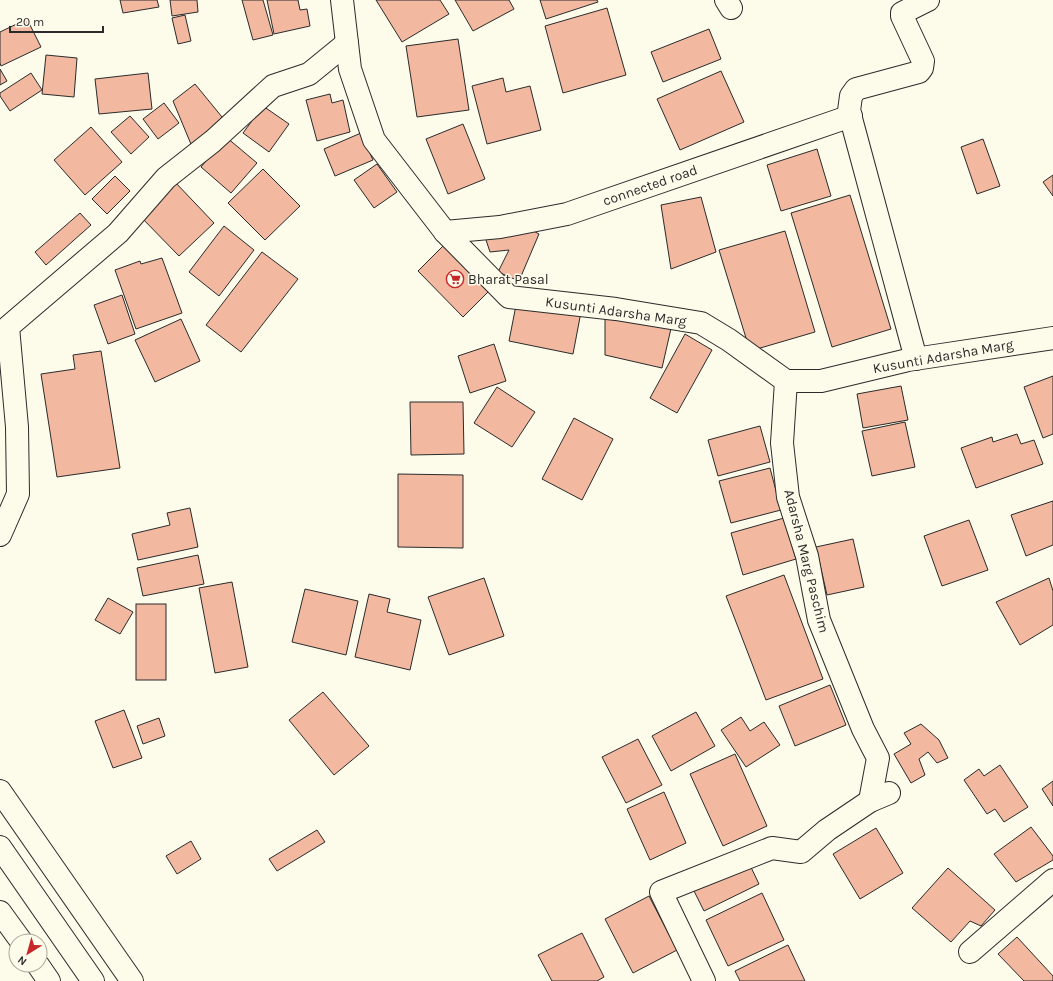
<svg xmlns="http://www.w3.org/2000/svg" width="1053" height="981" font-family="Karla,sans-serif">
  <style>
    .building { fill: #f2b8a0; stroke: #2b2b2b }
    .lines { fill: none; stroke-linecap: round; stroke-linejoin: round }
    .street-casing { stroke: #2b2b2b; stroke-width: 24 }
    .primary-casing { stroke: #2b2b2b; stroke-width: 24 }
    .highway-casing { stroke: #2b2b2b; stroke-width: 24 }
    .street { stroke: #fdfbea; stroke-width: 22 }
    .primary { stroke: #fdfbea; stroke-width: 22 }
    .highway { stroke: #fdfbea; stroke-width: 22 }
    .labels { text-anchor: middle; stroke-width: 3; stroke-linejoin: round; paint-order: stroke }
    .street-label { font-size: 14px; fill: #2b2b2b; stroke: #fdfbea }
    .poi-label { font-size: 14px; fill: #2b2b2b; stroke: #fdfbea; text-anchor: start }
  </style>
  <rect width="100%" height="100%" fill="#fdfbea"/>
  <g class="building">
    <path d="M120 0H157L159 7 123 13Z"/>
    <path d="M170 0H197L198 12 172 16Z"/>
    <path d="M242 0H263L273 35 253 40Z"/>
    <path d="M267 0H298L300 10 307 9 310 26 274 34Z"/>
    <path d="M376 0H440L449 14 402 42Z"/>
    <path d="M455 0H509L514 9 473 31Z"/>
    <path d="M540 0H597L598 2 546 19Z"/>
    <path d="M607 8 626 75 563 93 545 26Z"/>
    <path d="M185 15 191 41 178 44 172 18Z"/>
    <path d="M27 19 41 47 1 66 0 63V32Z"/>
    <path d="M709 29 721 59 663 82 651 52Z"/>
    <path d="M458 39 469 110 417 117 406 46Z"/>
    <path d="M46 55 77 58 74 97 42 94Z"/>
    <path d="M0 69 7 81 0 85Z"/>
    <path d="M721 71 744 122 680 150 657 99Z"/>
    <path d="M31 73 42 90 10 111 0 96V93Z"/>
    <path d="M148 73 152 109 99 114 95 79Z"/>
    <path d="M503 78 506 92 530 86 541 130 487 144 472 86Z"/>
    <path d="M195 84 222 117 193 149 173 101Z"/>
    <path d="M330 94 332 103 343 100 350 132 317 141 306 100Z"/>
    <path d="M164 103 179 123 158 139 143 119Z"/>
    <path d="M263 106 289 124 269 152 243 133Z"/>
    <path d="M130 116 149 137 131 154 111 132Z"/>
    <path d="M463 124 485 179 448 194 426 139Z"/>
    <path d="M91 127 122 162 85 195 54 160Z"/>
    <path d="M361 133 373 160 335 176 324 149Z"/>
    <path d="M226 137 257 163 231 193 201 167Z"/>
    <path d="M983 139 1000 186 977 194 961 147Z"/>
    <path d="M817 149 831 196 781 211 767 165Z"/>
    <path d="M377 164 397 192 374 208 354 180Z"/>
    <path d="M263 169 300 206 265 240 228 203Z"/>
    <path d="M1053 175V196L1043 182Z"/>
    <path d="M115 176 130 191 107 214 92 199Z"/>
    <path d="M175 182 214 223 179 256 139 215Z"/>
    <path d="M850 195 891 329 832 347 791 213Z"/>
    <path d="M701 197 716 252 671 269 661 205Z"/>
    <path d="M80 213 91 225 46 265 35 252Z"/>
    <path d="M224 226 254 250 219 296 189 272Z"/>
    <path d="M528 228 539 234 519 281 498 272 509 250 490 252 485 237Z"/>
    <path d="M785 231 815 332 750 351 719 250Z"/>
    <path d="M447 242 492 288 463 317 418 271Z"/>
    <path d="M262 252 298 279 241 352 206 325Z"/>
    <path d="M162 258 182 313 136 329 115 270 140 261 141 264Z"/>
    <path d="M122 295 135 334 108 344 94 305Z"/>
    <path d="M517 300 581 312 573 354 509 341Z"/>
    <path d="M605 315 672 324 662 368 605 355Z"/>
    <path d="M181 319 200 361 155 382 135 340Z"/>
    <path d="M685 334 712 350 677 413 650 398Z"/>
    <path d="M494 344 506 381 470 393 458 356Z"/>
    <path d="M101 351 120 468 57 477 41 374 75 369 73 355Z"/>
    <path d="M1053 376V434L1043 438 1024 387Z"/>
    <path d="M901 386 908 420 863 428 857 394Z"/>
    <path d="M497 387 535 412 512 447 474 423Z"/>
    <path d="M410 402H463L464 454 411 455Z"/>
    <path d="M574 418 613 439 582 500 542 479Z"/>
    <path d="M905 422 915 467 872 476 862 431Z"/>
    <path d="M760 426 770 462 718 476 708 440Z"/>
    <path d="M1017 434 1021 444 1034 440 1043 464 976 488 961 448 992 437 993 442Z"/>
    <path d="M770 468 781 510 731 523 719 481Z"/>
    <path d="M398 474 463 475V548L398 547Z"/>
    <path d="M1053 501V545L1026 556 1011 515Z"/>
    <path d="M190 508 198 547 138 560 132 534 170 525 167 513Z"/>
    <path d="M784 518 796 559 743 575 731 533Z"/>
    <path d="M969 520 988 570 942 586 924 536Z"/>
    <path d="M853 539 864 587 827 595 816 547Z"/>
    <path d="M198 555 204 584 143 596 137 568Z"/>
    <path d="M784 575 823 679 766 700 726 596Z"/>
    <path d="M484 578 504 636 449 655 428 597Z"/>
    <path d="M1049 578 1053 591V625L1020 645 996 602Z"/>
    <path d="M232 582 248 667 215 673 199 588Z"/>
    <path d="M305 589 358 601 346 655 292 642Z"/>
    <path d="M369 594 390 599 387 612 421 620 410 670 355 657Z"/>
    <path d="M108 598 133 612 120 634 95 620Z"/>
    <rect x="136" y="604" width="30" height="76"/>
    <path d="M830 685 846 725 795 746 779 706Z"/>
    <path d="M323 692 369 746 334 775 289 720Z"/>
    <path d="M124 710 142 758 113 768 95 721Z"/>
    <path d="M696 712 715 746 671 771 652 736Z"/>
    <path d="M741 717 750 731 764 722 780 745 746 767 721 730Z"/>
    <path d="M159 718 165 736 143 744 137 726Z"/>
    <path d="M921 724 939 740 948 758 937 763 928 752 919 759 925 775 911 783 894 754 911 744 904 733Z"/>
    <path d="M638 739 662 785 626 803 602 757Z"/>
    <path d="M735 754 767 826 723 846 690 774Z"/>
    <path d="M1000 765 1028 807 1004 822 995 809 987 814 964 780 979 769 984 776Z"/>
    <path d="M1053 781V806L1042 789Z"/>
    <path d="M664 792 686 843 650 860 627 809Z"/>
    <path d="M1031 827 1053 856V860L1016 882 994 854Z"/>
    <path d="M876 828 903 873 860 899 833 854Z"/>
    <path d="M317 830 325 842 277 871 269 859Z"/>
    <path d="M191 841 201 859 177 874 166 856Z"/>
    <path d="M748 861 759 884 704 911 692 887Z"/>
    <path d="M948 868 995 910 981 926 970 921 951 942 912 908Z"/>
    <path d="M762 893 784 940 728 966 706 920Z"/>
    <path d="M649 896 677 950 633 973 605 919Z"/>
    <path d="M582 933 604 977 597 981H552L538 955Z"/>
    <path d="M1017 937 1053 976V981H1024L998 954Z"/>
    <path d="M788 945 805 981H740L735 971Z"/>
  </g>
  <g class="lines">
    <defs>
      <g id="street">
        <path d="M342 0 350 69 374 140 445 232 509 297 616 309 701 323 729 340 786 381H821L908 360 1053 338"/>
        <path d="M726 0 731 8"/>
        <path d="M445 232 500 227 567 214 851 116"/>
        <path d="M916 359 849 111 851 96 856 89 919 72 922 68 923 61 902 16V13L928 0"/>
        <path d="M786 381 782 443 788 497 807 556 819 620 863 729 878 758 870 801"/>
        <path d="M0 535 18 494 17 427 8 327 118 233 166 178 213 141 273 86 309 74 347 43"/>
        <path d="M970 952 1053 880"/>
        <path d="M704 981 661 892 772 848 801 852 827 830 870 801 889 793"/>
      </g>
      <path id="primary" d="M0 791 132 981"/>
      <g id="highway">
        <path d="M0 847 93 981"/>
        <path d="M0 912 21 941"/>
        <path d="M38 965 49 981"/>
      </g>
    </defs>
    <use href="#street" class="street-casing"/>
    <use href="#primary" class="primary-casing"/>
    <use href="#highway" class="highway-casing"/>
    <use href="#street" class="street"/>
    <use href="#primary" class="primary"/>
    <use href="#highway" class="highway"/>
  </g>
  <defs>
    <symbol id="supermarket-ring" viewBox="-11 -11 22 22"><circle r="9.5" fill="#fdfbea" stroke="#c62828" stroke-width="1.5"/><path d="M-6-5.5h2.5l.6 2H6L4.5 2H-2.5L-4.4-4H-6ZM-1.5 3.2a1.3 1.3 0 1 0 .1 0ZM3 3.2a1.3 1.3 0 1 0 .1 0Z" fill="#c62828"/></symbol>
  </defs>
  <g fill-rule="evenodd">
    <use href="#supermarket-ring" x="445" y="269" width="20" height="20"/>
  </g>
  <g class="labels">
    <g class="street-label">
      <text transform="translate(650 185) rotate(-19)" y="5">connected road</text>
      <text transform="translate(616 311) rotate(8)" y="5">Kusunti Adarsha Marg</text>
      <text transform="translate(943 356) rotate(-10)" y="5">Kusunti Adarsha Marg</text>
      <text transform="translate(807 561) rotate(76)" y="5">Adarsha Marg Paschim</text>
    </g>
    <g class="poi-label">
      <text x="468" y="284">Bharat Pasal</text>
    </g>
  </g>
  <g transform="translate(28 953) rotate(217)"><circle r="19" fill="#fdfbea" stroke="#a9a89e"/>
  <path d="M0-3L7 15L0 10L-7 15Z" fill="#c62828"/>
  <text y="-6" font-size="11" font-weight="bold" text-anchor="middle" fill="#2b2b2b">N</text>
  </g>
  <path d="M10 26v6h93v-6" fill="none" stroke="#2b2b2b" stroke-width="2"/>
  <text x="16" y="26" font-size="12" fill="#2b2b2b" stroke="#fdfbea" stroke-width="3" paint-order="stroke">20 m</text>
</svg>
